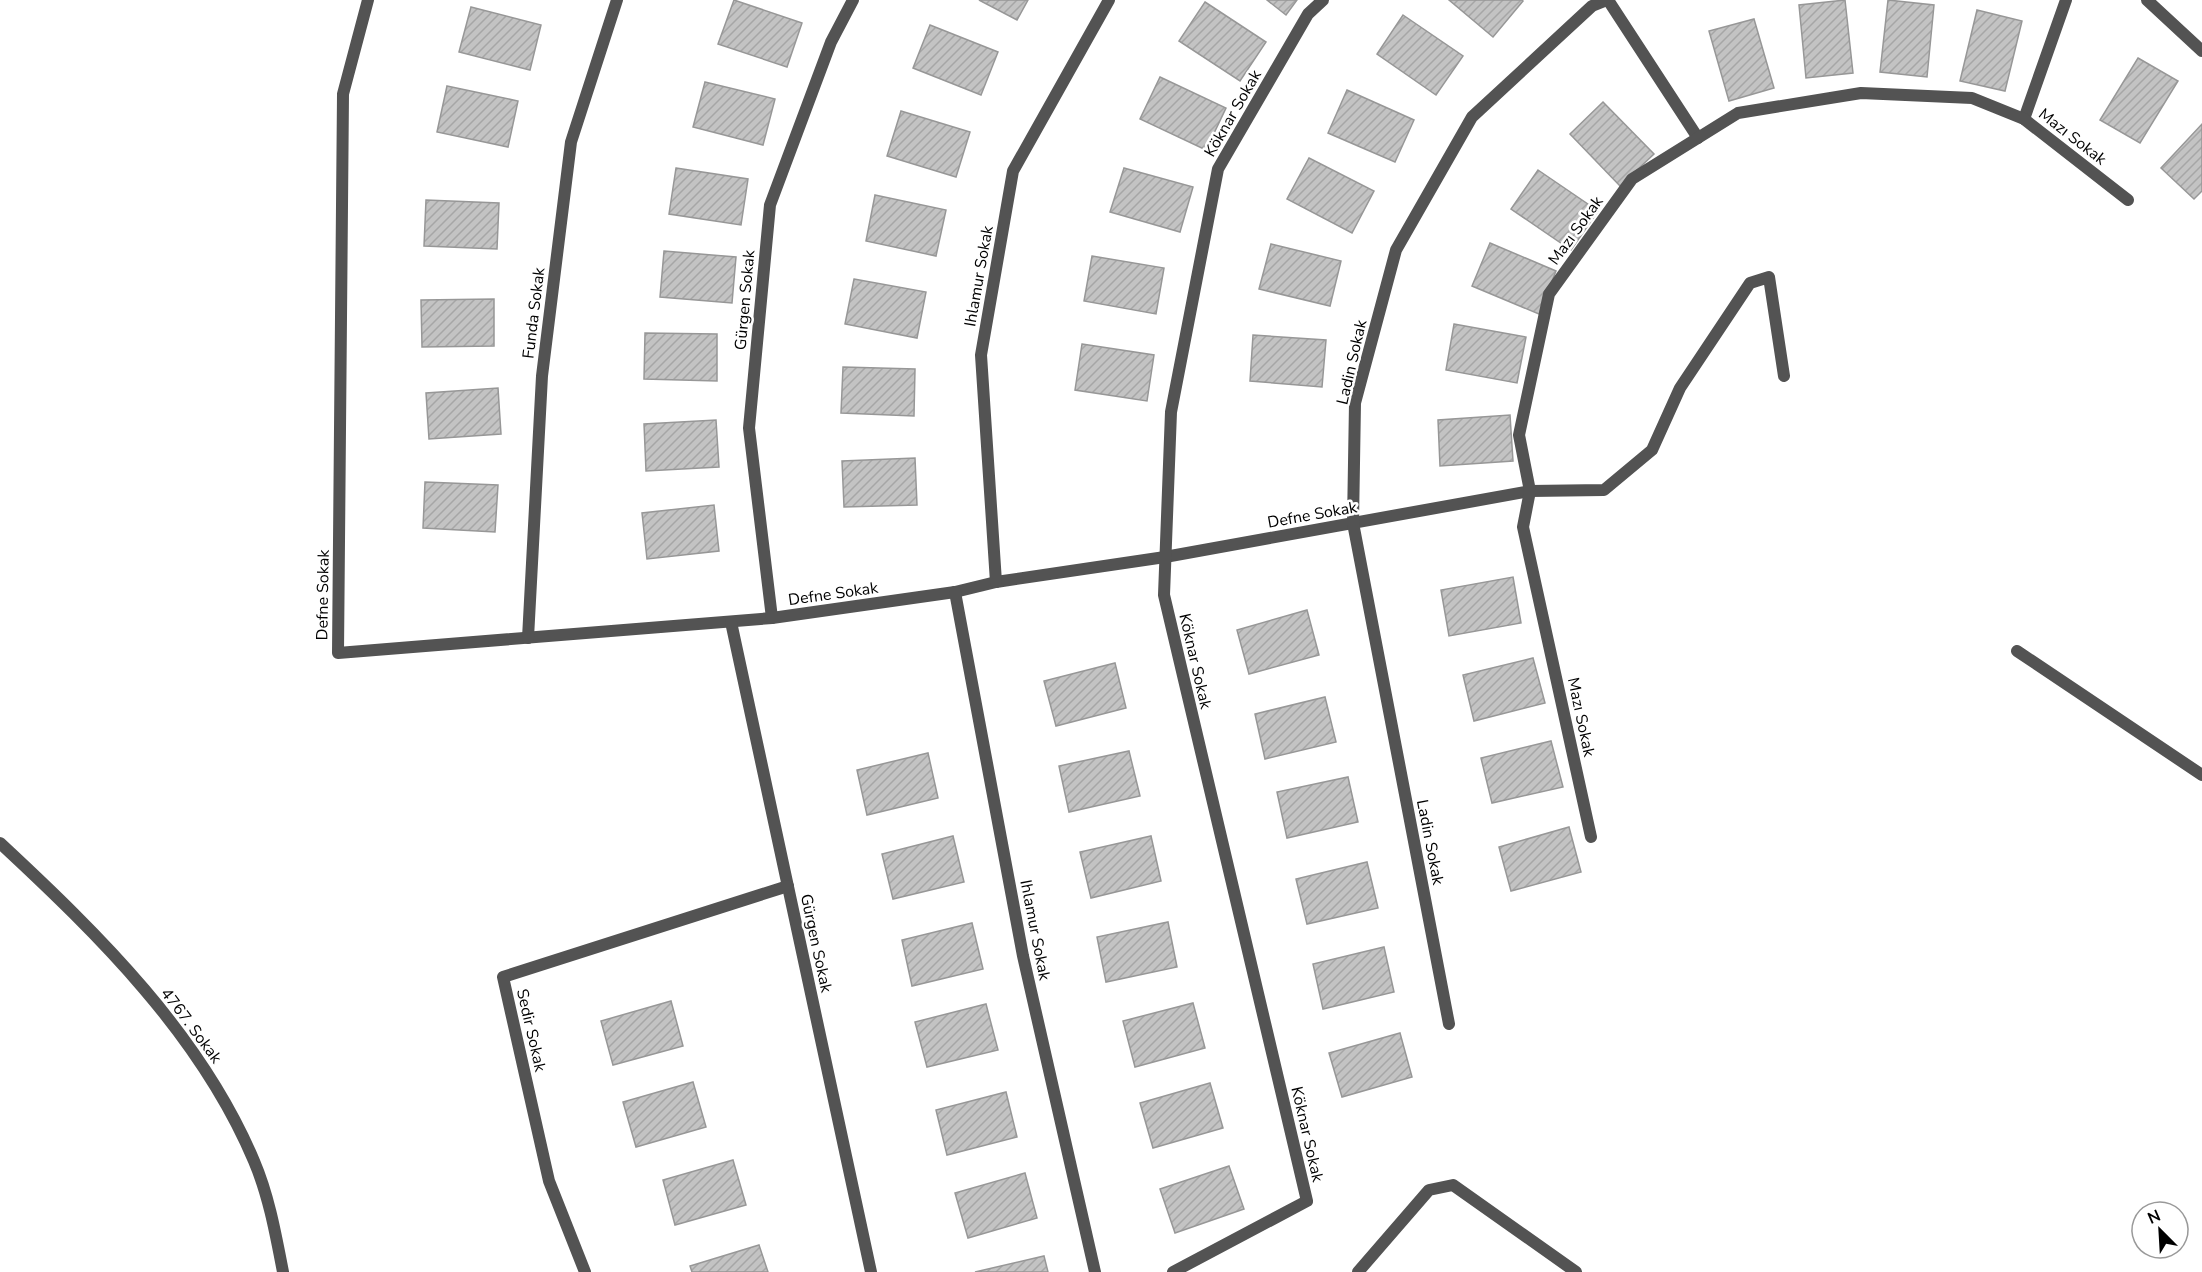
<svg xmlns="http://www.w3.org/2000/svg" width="2202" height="1272" font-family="'Nunito Sans',sans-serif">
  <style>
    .building { fill: url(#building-hatch); stroke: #979797; stroke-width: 1.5 }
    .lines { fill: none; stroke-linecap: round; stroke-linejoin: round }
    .minor { stroke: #535353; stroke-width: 12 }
    .labels { text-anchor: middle; stroke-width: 5; stroke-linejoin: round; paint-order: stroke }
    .street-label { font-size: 16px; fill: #000; stroke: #fff }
  </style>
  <defs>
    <pattern id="building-hatch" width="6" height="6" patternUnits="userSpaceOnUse" patternTransform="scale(1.5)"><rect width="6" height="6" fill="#c3c3c3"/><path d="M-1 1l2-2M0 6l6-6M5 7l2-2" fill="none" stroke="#a6a6a6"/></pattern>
  </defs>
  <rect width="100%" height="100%" fill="#fff"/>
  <g class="building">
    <path d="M734 0 802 23 787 67 718 44Z"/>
    <path d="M979 0H1028L1017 20Z"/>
    <path d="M1267 0H1297L1286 15Z"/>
    <path d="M1449 0H1522L1523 1 1493 37Z"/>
    <path d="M1845 0 1853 73 1806 78 1799 5Z"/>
    <path d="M1888 0 1934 5 1927 77 1880 72Z"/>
    <path d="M1205 2 1266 42 1240 81 1179 41Z"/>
    <path d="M471 7 541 25 530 70 459 52Z"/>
    <path d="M1977 10 2022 21 2005 91 1960 81Z"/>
    <path d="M1403 15 1463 56 1436 95 1377 54Z"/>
    <path d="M1754 19 1774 88 1729 101 1709 31Z"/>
    <path d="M930 25 998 52 981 95 913 68Z"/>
    <path d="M2138 58 2178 81 2140 143 2100 120Z"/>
    <path d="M1160 77 1226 108 1206 150 1140 119Z"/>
    <path d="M705 82 775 99 763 145 693 127Z"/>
    <path d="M447 86 518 101 508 147 437 132Z"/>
    <path d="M1347 90 1414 120 1395 162 1328 133Z"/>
    <path d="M1603 102 1654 154 1620 186 1570 134Z"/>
    <path d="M901 111 970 132 956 177 887 156Z"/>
    <path d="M2202 124V191L2194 199 2161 168Z"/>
    <path d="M1309 158 1374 191 1352 233 1287 199Z"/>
    <path d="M676 168 748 179 741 225 669 214Z"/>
    <path d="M1124 168 1193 187 1180 232 1110 212Z"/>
    <path d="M1538 170 1598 211 1571 250 1511 209Z"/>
    <path d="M875 195 946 210 936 256 866 241Z"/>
    <path d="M426 200 499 203 497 249 424 246Z"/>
    <path d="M1490 243 1556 271 1539 314 1472 286Z"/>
    <path d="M1271 244 1341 261 1330 306 1259 289Z"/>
    <path d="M664 251 736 257 732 303 660 297Z"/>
    <path d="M1092 256 1164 268 1156 314 1084 301Z"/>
    <path d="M854 279 926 292 917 338 845 324Z"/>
    <path d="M494 299V346L422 347 421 300Z"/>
    <path d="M1454 324 1526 337 1517 383 1446 370Z"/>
    <path d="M645 333 717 334V381L644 379Z"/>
    <path d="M1253 335 1326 340 1322 387 1250 381Z"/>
    <path d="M1082 344 1154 355 1147 401 1075 390Z"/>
    <path d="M843 367 915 369 914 416 841 413Z"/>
    <path d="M498 388 501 434 429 439 426 393Z"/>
    <path d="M1510 415 1513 461 1440 466 1438 420Z"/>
    <path d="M716 420 719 467 646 471 644 424Z"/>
    <path d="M915 458 917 505 844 507 842 461Z"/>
    <path d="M425 482 498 485 495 532 423 528Z"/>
    <path d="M714 505 719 551 647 559 642 513Z"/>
    <path d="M1513 577 1521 623 1449 636 1441 590Z"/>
    <path d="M1307 610 1319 655 1249 674 1237 630Z"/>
    <path d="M1533 658 1545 703 1474 721 1463 675Z"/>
    <path d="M1115 663 1126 708 1056 726 1044 681Z"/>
    <path d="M1325 697 1336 742 1265 759 1255 714Z"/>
    <path d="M1551 741 1563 787 1492 803 1481 758Z"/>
    <path d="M1129 751 1140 796 1069 812 1059 766Z"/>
    <path d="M928 753 938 798 867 815 857 770Z"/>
    <path d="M1348 777 1358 822 1287 838 1277 792Z"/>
    <path d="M1569 827 1581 872 1511 891 1499 847Z"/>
    <path d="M953 836 964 882 893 899 882 854Z"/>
    <path d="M1151 836 1161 881 1091 898 1080 852Z"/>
    <path d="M1367 862 1378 908 1307 924 1296 879Z"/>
    <path d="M1168 922 1177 967 1106 982 1097 937Z"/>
    <path d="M972 923 983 969 912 986 902 940Z"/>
    <path d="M1384 947 1394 992 1323 1009 1313 964Z"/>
    <path d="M671 1001 683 1046 613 1065 601 1021Z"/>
    <path d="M1193 1003 1205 1048 1135 1067 1123 1021Z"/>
    <path d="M986 1004 998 1050 927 1067 915 1022Z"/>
    <path d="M1400 1033 1412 1077 1342 1097 1329 1053Z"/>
    <path d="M693 1082 706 1127 636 1147 623 1102Z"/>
    <path d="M1210 1083 1223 1128 1153 1148 1140 1103Z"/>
    <path d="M1006 1092 1017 1137 947 1155 936 1110Z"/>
    <path d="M733 1160 746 1205 675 1225 663 1180Z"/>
    <path d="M1229 1166 1244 1209 1175 1233 1160 1189Z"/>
    <path d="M1025 1173 1037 1218 968 1238 955 1193Z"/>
    <path d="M759 1245 768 1272H692L690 1266Z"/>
    <path d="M1044 1256 1048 1272H975Z"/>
  </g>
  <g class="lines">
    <g class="minor">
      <path d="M368 0 343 94 338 653 772 618 955 592 996 582 1165 557 1530 491 1604 490 1652 450 1680 388 1750 283 1769 277 1784 376"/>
      <path d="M1608 0 1698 138"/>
      <path d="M2147 0 2202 51"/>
      <path d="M2024 119 2066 0"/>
      <path d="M996 582 981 355 1013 171 1109 0"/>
      <path d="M955 592 1023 956 1095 1272"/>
      <path d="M772 618 749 428 770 205 831 42 853 0"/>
      <path d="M731 622 871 1272"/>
      <path d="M528 638 542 376 571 142 617 0"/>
      <path d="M2017 651 2202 775"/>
      <path d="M1591 837 1523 527 1530 491 1519 435 1549 294 1632 179 1738 113 1861 93 1972 98 2024 119 2128 200"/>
      <path d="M0 843C99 935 201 1035 254 1161 269 1196 276 1236 283 1272"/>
      <path d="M1449 1024 1353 523 1355 403 1396 250 1472 117 1592 6 1607 0"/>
      <path d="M585 1272 549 1181 503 977 788 886"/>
      <path d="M1173 1272 1307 1201 1164 595 1171 412 1218 169 1308 14 1323 0"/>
      <path d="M1358 1272 1429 1190 1453 1185 1576 1272"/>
    </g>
  </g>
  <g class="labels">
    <g class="street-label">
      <text transform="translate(1232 113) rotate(-60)" y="6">Köknar Sokak</text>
      <text transform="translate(2073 136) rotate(38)" y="6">Mazı Sokak</text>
      <text transform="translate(1575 230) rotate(-54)" y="6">Mazı Sokak</text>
      <text transform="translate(978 276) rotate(-80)" y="6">Ihlamur Sokak</text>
      <text transform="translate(744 300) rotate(-85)" y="6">Gürgen Sokak</text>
      <text transform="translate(533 313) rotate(-83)" y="6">Funda Sokak</text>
      <text transform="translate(1351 362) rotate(-77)" y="6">Ladin Sokak</text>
      <text transform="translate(1312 514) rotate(-10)" y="6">Defne Sokak</text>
      <text transform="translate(833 593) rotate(-8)" y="6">Defne Sokak</text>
      <text transform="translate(322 595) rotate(-89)" y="6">Defne Sokak</text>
      <text transform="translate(1196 661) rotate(77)" y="6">Köknar Sokak</text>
      <text transform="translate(1582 717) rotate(78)" y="6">Mazı Sokak</text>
      <text transform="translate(1431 842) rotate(79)" y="6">Ladin Sokak</text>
      <text transform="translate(1036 930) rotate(79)" y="6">Ihlamur Sokak</text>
      <text transform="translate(817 943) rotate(78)" y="6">Gürgen Sokak</text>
      <text transform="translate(192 1025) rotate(53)" y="6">4767. Sokak</text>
      <text transform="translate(532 1030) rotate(77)" y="6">Sedir Sokak</text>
      <text transform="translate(1308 1134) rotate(77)" y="6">Köknar Sokak</text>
    </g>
  </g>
  <g transform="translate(2160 1230) rotate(336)"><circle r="28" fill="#ffffff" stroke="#999999" stroke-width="1.5"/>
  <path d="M0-4.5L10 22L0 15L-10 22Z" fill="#000000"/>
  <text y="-9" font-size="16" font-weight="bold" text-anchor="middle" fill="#000000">N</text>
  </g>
</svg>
